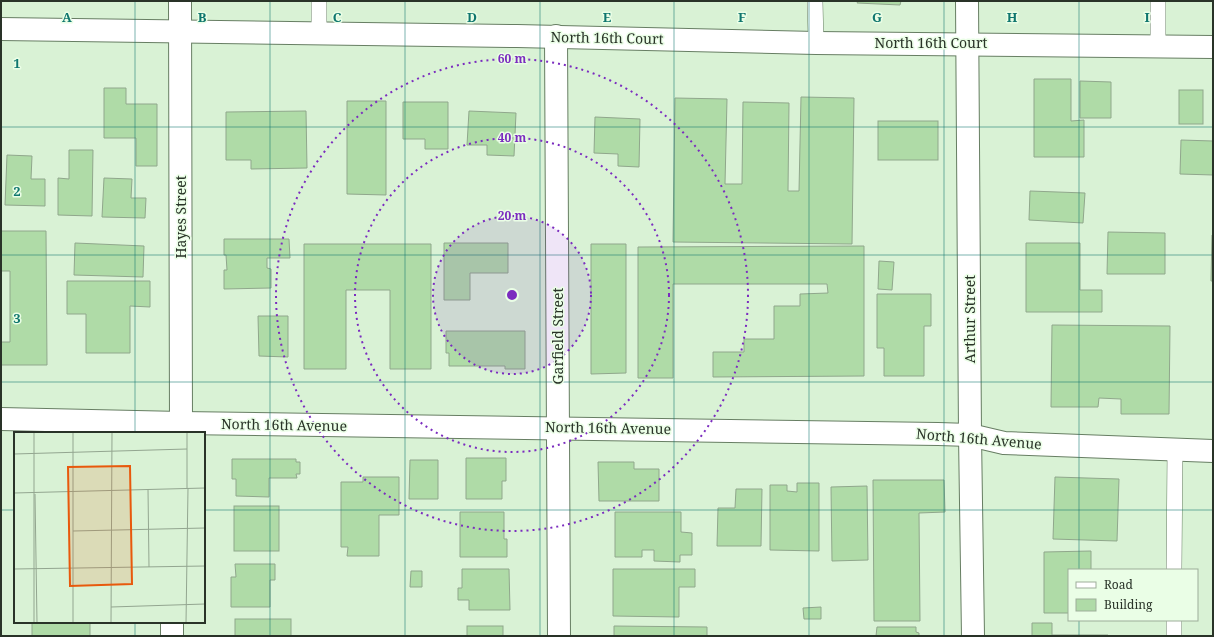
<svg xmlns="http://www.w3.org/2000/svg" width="1214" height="637" font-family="'Noto Serif',serif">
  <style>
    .building { fill: #afdba7; stroke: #90a78c }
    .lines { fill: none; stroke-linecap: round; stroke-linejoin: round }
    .lane-casing { stroke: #677e63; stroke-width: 16 }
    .street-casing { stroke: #677e63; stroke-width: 24 }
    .lane { stroke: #fff; stroke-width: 15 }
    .street { stroke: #fff; stroke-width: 22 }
    .grid { fill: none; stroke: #0f766e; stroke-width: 1; stroke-opacity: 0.55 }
    .ring { fill: none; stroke: #7b2cbf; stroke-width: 2; stroke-dasharray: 2 4 }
    .labels { text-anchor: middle; stroke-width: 3; stroke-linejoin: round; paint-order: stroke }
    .street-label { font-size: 14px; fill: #293328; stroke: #eafee6 }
    .inset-road { fill: none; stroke: #93a690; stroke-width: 1 }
    .view { fill: #e8590c; fill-opacity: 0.15; stroke: #e8590c; stroke-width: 2 }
    .inset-edge { fill: none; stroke: #293328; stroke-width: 2 }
    .grid-label { font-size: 13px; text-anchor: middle; font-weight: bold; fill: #0f766e; stroke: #eafee6; stroke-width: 3; stroke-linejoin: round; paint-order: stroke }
    .centre { fill: #7b2cbf; stroke: #eafee6; stroke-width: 2 }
    .ring-label { font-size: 12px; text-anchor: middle; font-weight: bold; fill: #7b2cbf; stroke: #eafee6; stroke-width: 3; stroke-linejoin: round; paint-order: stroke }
  </style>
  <rect width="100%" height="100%" fill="#d9f2d5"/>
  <g class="building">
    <path d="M858 1H901L900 5 857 3Z"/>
    <path d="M1034 79H1071V121L1084 120V157H1034Z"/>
    <path d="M1080 81 1111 82V118H1080Z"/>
    <path d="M104 88H126V104H157V166H136V138H104Z"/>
    <rect x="1179" y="90" width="24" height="34"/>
    <path d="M801 97 854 98 852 244 673 242 675 98 727 99 725 184H742L743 102 789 103 788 191H799Z"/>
    <path d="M347 101H386V195L347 194Z"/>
    <path d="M403 102H448V149H425V139H403Z"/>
    <path d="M306 111 307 168 251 169V160H226V112Z"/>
    <path d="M469 111 516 113 514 156 487 155V145H467Z"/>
    <path d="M595 117 640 119 639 167 618 166V154L594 153Z"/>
    <rect x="878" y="121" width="60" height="39"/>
    <path d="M1181 140 1213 141V175L1180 174Z"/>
    <path d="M69 150H93L92 216 58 215V178L69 179Z"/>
    <path d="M7 155 32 156 31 179H45V206L5 205Z"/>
    <path d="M104 178 132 179 131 198H146L145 218 102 217Z"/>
    <path d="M1030 191 1085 193 1083 223 1029 220Z"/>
    <path d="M1 231H46L47 365H1V342H10V271H1Z"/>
    <path d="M1108 232 1165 233V274H1107Z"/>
    <path d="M1212 235H1213V281H1211Z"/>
    <path d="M224 239H289L290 258H267V268L271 269V288L224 289V270H227L226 255H224Z"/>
    <path d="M75 243 144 246 143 277 74 275Z"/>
    <path d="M444 243H508V273H470V300H444Z"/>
    <path d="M1026 243H1080V290H1102V312H1026Z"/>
    <path d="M304 244H431V369H390V290H346V369H304Z"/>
    <path d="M591 244H626V373L591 374Z"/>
    <path d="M864 246V376L713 377V352H744V339H774V306H800V294L828 293 827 284H673V378H638V247Z"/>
    <path d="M879 261 894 262 892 290 878 289Z"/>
    <path d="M67 281H150V307L130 306V353H86V314H67Z"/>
    <path d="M877 294H931V326H924V376H884V348H877Z"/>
    <path d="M258 316H288V357L259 356Z"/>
    <path d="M1052 325 1170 326 1169 414H1121V399L1099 398 1098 407H1051Z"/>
    <path d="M446 331H525V369H505V366H449V353H446Z"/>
    <path d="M466 458H506V481H502V499H466Z"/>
    <path d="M232 459H296V462H300V474H296L297 478H269V497L236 496V479H232Z"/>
    <path d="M410 460H438V499H409Z"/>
    <path d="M598 462H634V469H659V501H599Z"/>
    <path d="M363 477H399V515H379V556H347L348 547H341V482H363Z"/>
    <path d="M1055 477 1119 479 1117 541 1053 539Z"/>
    <path d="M873 480H944L945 512 919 513 920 621H874Z"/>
    <path d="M797 483H819V551L770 550V485H787V491L797 492Z"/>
    <path d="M867 486 868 560 832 561 831 487Z"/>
    <path d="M736 489H762L761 546H717L718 508H735Z"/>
    <rect x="234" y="506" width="45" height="45"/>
    <path d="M460 512H504V539H507V557H460Z"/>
    <path d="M615 512H681V532L692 533V555H680V562L654 561V550H642V557H615Z"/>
    <path d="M1091 551V570H1069V613H1044V552Z"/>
    <path d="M235 564H275V580H270V607H231V577H236Z"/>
    <path d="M462 569H509L510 610H469V600H458V588H462Z"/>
    <path d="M613 569H695V587H679V617L613 616Z"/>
    <path d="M411 571H422V587H410Z"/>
    <path d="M821 607V619H804L803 608Z"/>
    <rect x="235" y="619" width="56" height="17"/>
    <path d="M32 622H99V623H90V636H32Z"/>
    <path d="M1032 623H1052V635H1108V636H1032Z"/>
    <rect x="467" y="626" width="36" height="10"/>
    <path d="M614 626 707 627V636H614Z"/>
    <path d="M877 627H916V632L919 633V636H876Z"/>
  </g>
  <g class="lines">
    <defs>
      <g id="lane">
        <path d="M815 1 816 43"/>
        <path d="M1158 1V46"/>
        <path d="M319 33V1"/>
        <path d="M1174 570 1175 449"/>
        <path d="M1174 636V620"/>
      </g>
      <g id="street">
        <path d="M967 1 970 435 973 636"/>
        <path d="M1 29 517 36 816 43 1213 47"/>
        <path d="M556 36 559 636"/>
        <path d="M1 419 181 423 938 434 970 435 1004 443 1213 451"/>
        <path d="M177 433 181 423 180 1"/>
        <path d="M172 622V636"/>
      </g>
    </defs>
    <use href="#lane" class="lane-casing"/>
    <use href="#street" class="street-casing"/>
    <use href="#lane" class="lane"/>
    <use href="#street" class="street"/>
  </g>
  <path class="grid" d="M135 1V433M270 1V636M405 1V636M540 1V636M674 1V636M809 1V636M944 1V636M1079 1V570M1 127H1213M1 255H1213M1 382H1213M1 510H15M204 510H1213M1079 620V636M135 622V636"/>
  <circle cx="512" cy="295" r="79" fill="#7b2cbf" fill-opacity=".12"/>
  <g class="ring">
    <circle cx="512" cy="295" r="79"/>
    <circle cx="512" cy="295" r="157"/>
    <circle cx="512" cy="295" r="236"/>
  </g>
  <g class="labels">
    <g class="street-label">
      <text transform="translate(607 38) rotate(1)" y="5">North 16th Court</text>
      <text x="931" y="48">North 16th Court</text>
      <text transform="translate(181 217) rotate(-90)" y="5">Hayes Street</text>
      <text transform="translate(970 319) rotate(-90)" y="5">Arthur Street</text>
      <text transform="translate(558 336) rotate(-90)" y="5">Garfield Street</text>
      <text transform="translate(284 425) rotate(1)" y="5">North 16th Avenue</text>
      <text transform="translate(608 428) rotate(1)" y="5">North 16th Avenue</text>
      <text transform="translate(979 439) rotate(5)" y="5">North 16th Avenue</text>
    </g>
  </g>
  <g transform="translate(14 432)">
    <rect width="191" height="191" fill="#d9f2d5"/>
    <path class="inset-road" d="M59 0V191M0 22 173 17M173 56V0M134 57 135 135M0 61 191 56M21 62 23 191M59 99 191 96M0 137 191 134M97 175 191 172M20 191V0M97 191 98 0M172 191 174 56"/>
    <path class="view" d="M116 34 118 152 56 154 54 35Z"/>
    <rect width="191" height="191" class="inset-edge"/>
  </g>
  <g class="grid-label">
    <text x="67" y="22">A</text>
    <text x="202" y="22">B</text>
    <text x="337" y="22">C</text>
    <text x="472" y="22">D</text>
    <text x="607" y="22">E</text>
    <text x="742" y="22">F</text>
    <text x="877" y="22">G</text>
    <text x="1012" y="22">H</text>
    <text x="1147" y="22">I</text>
    <text x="17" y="68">1</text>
    <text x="17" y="196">2</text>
    <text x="17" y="323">3</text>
  </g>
  <circle cx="512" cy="295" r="6" class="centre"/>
  <g class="ring-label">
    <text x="512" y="63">60 m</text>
    <text x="512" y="142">40 m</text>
    <text x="512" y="220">20 m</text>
  </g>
  <rect width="1214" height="637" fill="none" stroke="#293328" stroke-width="4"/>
  <rect x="1068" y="569" width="130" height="52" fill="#eafee6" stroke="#9dad9a"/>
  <rect x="1076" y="582" width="20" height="6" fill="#ffffff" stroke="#9dad9a"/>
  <text x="1104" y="589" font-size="12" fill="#293328">Road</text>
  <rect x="1076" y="599" width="20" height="12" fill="#afdba7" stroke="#9dad9a"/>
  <text x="1104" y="609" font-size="12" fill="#293328">Building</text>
</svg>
